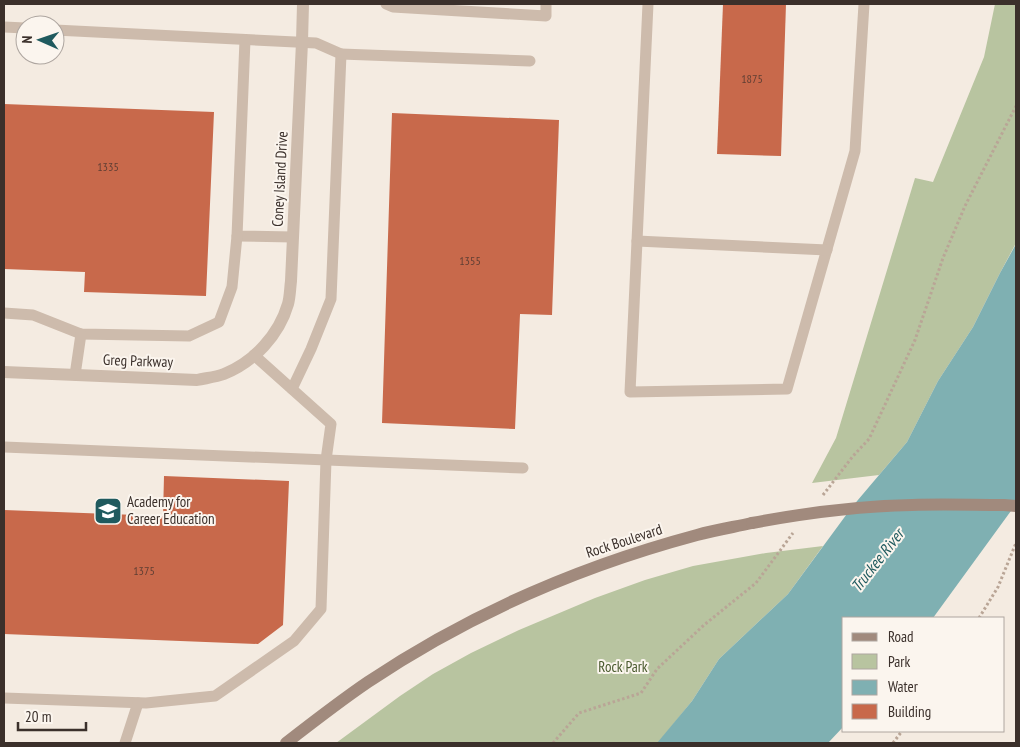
<svg xmlns="http://www.w3.org/2000/svg" width="1020" height="747" font-family="'PT Sans Narrow',sans-serif">
  <style>
    .green { fill: #b8c4a0 }
    .water { fill: #7fb0b2 }
    .building { fill: #c8694b }
    .lines { fill: none; stroke-linecap: round; stroke-linejoin: round }
    .path { stroke: #b9a596; stroke-width: 3; stroke-dasharray: 2.5 2.5; stroke-linecap: butt }
    .service { stroke: #cdbbac; stroke-width: 11 }
    .minor { stroke: #cdbbac; stroke-width: 12 }
    .secondary { stroke: #a18a7d; stroke-width: 12 }
    .secondary-bridge { stroke: #a18a7d; stroke-width: 12 }
    .labels { text-anchor: middle; stroke-width: 4; stroke-linejoin: round; paint-order: stroke }
    .number-label { font-size: 12px; fill: #5e3e33 }
    .street-label { font-size: 15px; fill: #3b302b; stroke: #fbf5ee }
    .poi-label { font-size: 15px; fill: #3b302b; stroke: #fbf5ee; text-anchor: start }
    .park-label { font-size: 15px; fill: #4a5a2e; stroke: #fbf5ee }
    .water-label { font-size: 16px; font-style: italic; fill: #1f5a5e; stroke: #fbf5ee }
  </style>
  <rect width="100%" height="100%" fill="#f4ebe1"/>
  <g class="green">
    <path d="M995 4H1016V243L1000 273 973 327 938 381 907 442 879 475 812 483 836 438 915 178 933 182 984 57Z"/>
    <path d="M823 546 788 594 719 659 692 701 658 743H336L400 696 433 674 471 653 519 630 595 598 645 580 693 566 766 553Z"/>
  </g>
  <path class="water" d="M1016 244V504L933 618H844V726L828 743H657L692 701 719 659 788 594 852 507 907 442 938 381 973 327 1000 273Z"/>
  <g class="building">
    <path d="M723 4H786L781 156 717 154Z"/>
    <path d="M4 104 214 112 206 296 84 292 85 272 4 269Z"/>
    <path d="M392 113 559 120 552 315 520 314 515 429 382 423Z"/>
    <path d="M164 476 289 481 283 625 258 644 4 634V510L163 516Z"/>
  </g>
  <g class="lines">
    <g class="path">
      <path d="M823 495 853 456 869 439 915 340 943 258 965 206 1016 106"/>
      <path d="M979 618 998 587 1016 543"/>
      <path d="M553 743 579 713 641 693 657 669 704 625 756 583 793 533"/>
      <path d="M893 743 902 731"/>
    </g>
    <g class="service">
      <path d="M386 4 393 7 546 16V4"/>
      <path d="M648 4 630 392 787 389 855 151 864 4"/>
      <path d="M4 27 25 28"/>
      <path d="M55 30 316 43 341 54 331 299 311 349 292 389"/>
      <path d="M245 40 237 236 293 237"/>
      <path d="M341 54 530 61"/>
      <path d="M637 241 827 250"/>
      <path d="M4 313 33 315 81 334 189 336 219 322 232 287 237 236"/>
      <path d="M75 375 81 334"/>
      <path d="M4 447 523 468"/>
      <path d="M4 698 146 703 215 696 294 641 321 609 326 460 331 424 254 355"/>
      <path d="M125 743 138 703"/>
    </g>
    <path class="minor" d="M4 372 197 380C206 378 216 377 224 374 254 362 279 335 288 304 290 297 290 289 291 281L302 42 303 4"/>
    <path class="secondary" d="M286 743C313 722 340 701 368 682 468 615 581 566 697 535 715 530 734 527 752 523"/>
    <path class="secondary-bridge" d="M752 523C805 513 858 506 912 505 942 504 973 505 1004 505L1016 506"/>
  </g>
  <defs>
    <symbol id="school-square" viewBox="-11 -11 22 22"><rect x="-9" y="-9" width="18" height="18" rx="4" fill="#1f5a5e" stroke="#fbf5ee"/><path d="M0-5L7-2L0 1L-7-2ZM-4 1L0 2.5L4 1V4Q0 6-4 4Z" fill="#fff"/></symbol>
  </defs>
  <g fill-rule="evenodd">
    <use href="#school-square" x="92" y="495" width="32" height="32"/>
  </g>
  <g class="labels">
    <g class="number-label">
      <text x="752" y="83">1875</text>
      <text x="108" y="171">1335</text>
      <text x="470" y="265">1355</text>
      <text x="144" y="575">1375</text>
    </g>
    <g class="street-label">
      <text transform="translate(280 179) rotate(-87)" y="5">Coney Island Drive</text>
      <text transform="translate(138 361) rotate(2)" y="5">Greg Parkway</text>
      <text transform="translate(624 541) rotate(-18)" y="5">Rock Boulevard</text>
    </g>
    <g class="poi-label">
      <text x="127" y="507">Academy for<tspan x="127" dy="17">Career Education</tspan></text>
    </g>
    <g class="park-label">
      <text x="623" y="672">Rock Park</text>
    </g>
    <g class="water-label">
      <text transform="translate(877 560) rotate(-52)" y="6">Truckee River</text>
    </g>
  </g>
  <rect width="1020" height="747" fill="none" stroke="#3b302b" stroke-width="10"/>
  <rect x="842" y="617" width="162" height="115" fill="#fbf5ee" stroke="#aea6a0"/>
  <rect x="852" y="633" width="25" height="8" fill="#a18a7d" stroke="#aea6a0"/>
  <text x="888" y="642" font-size="15" fill="#3b302b">Road</text>
  <rect x="852" y="654" width="25" height="15" fill="#b8c4a0" stroke="#aea6a0"/>
  <text x="888" y="667" font-size="15" fill="#3b302b">Park</text>
  <rect x="852" y="680" width="25" height="15" fill="#7fb0b2" stroke="#aea6a0"/>
  <text x="888" y="692" font-size="15" fill="#3b302b">Water</text>
  <rect x="852" y="704" width="25" height="15" fill="#c8694b" stroke="#aea6a0"/>
  <text x="888" y="717" font-size="15" fill="#3b302b">Building</text>
  <g transform="translate(40 40) rotate(272)"><circle r="24" fill="#fbf5ee" stroke="#aea6a0"/>
  <path d="M0-4L9 19L0 12L-9 19Z" fill="#1f5a5e"/>
  <text y="-8" font-size="14" font-weight="bold" text-anchor="middle" fill="#3b302b">N</text>
  </g>
  <path d="M18 722v8h68v-8" fill="none" stroke="#3b302b" stroke-width="2.5"/>
  <text x="25" y="722" font-size="15" fill="#3b302b" stroke="#fbf5ee" stroke-width="4" paint-order="stroke">20 m</text>
</svg>
